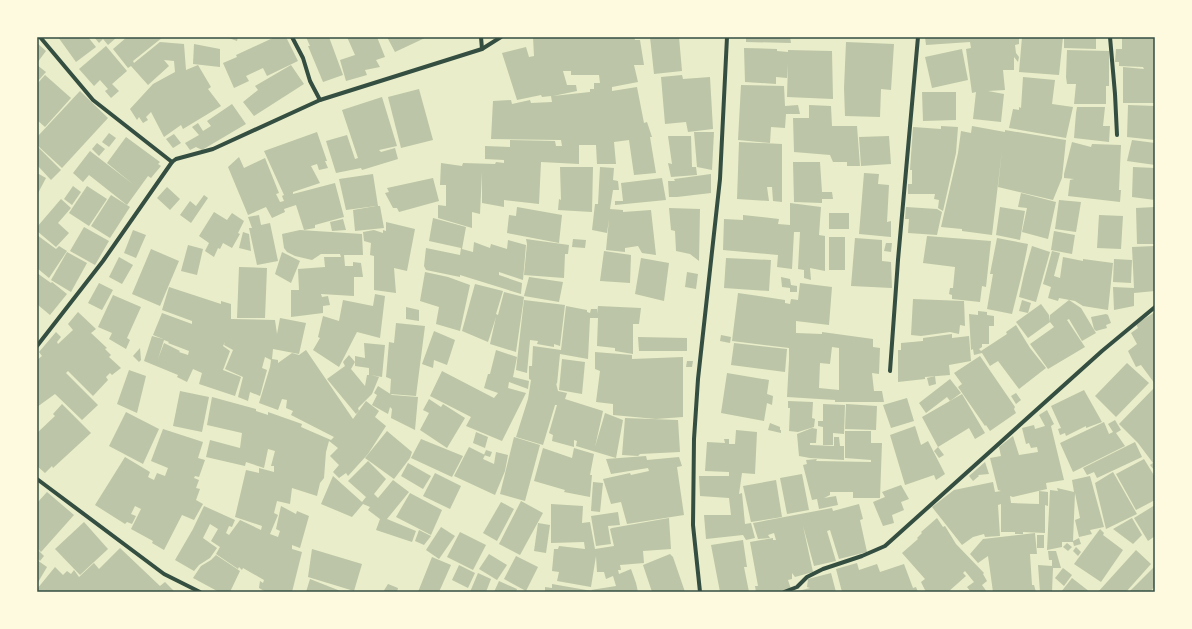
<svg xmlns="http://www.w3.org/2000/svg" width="1192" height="629" font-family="'Nunito Sans',sans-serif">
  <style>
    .building { fill: #bcc5a7; fill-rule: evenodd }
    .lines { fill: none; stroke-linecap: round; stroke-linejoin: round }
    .minor { stroke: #344e41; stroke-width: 4 }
    .neatline { fill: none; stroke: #344e41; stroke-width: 1.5 }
  </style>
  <rect width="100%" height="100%" fill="#e9edc9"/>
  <g class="building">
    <path d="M58 37H88L96 47 76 62Z"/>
    <path d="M94 37H115L116 38 108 45 103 39 99 43Z"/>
    <path d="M127 37H163L133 61 134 63 160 42 184 44 186 70 198 65 211 87 208 89 221 106 183 129 181 125 164 137 151 112 146 117 148 120 143 123 139 117 137 120 130 109 153 84 175 72 174 61 164 60 169 66 148 85 131 66 128 68 113 49Z"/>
    <path d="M226 37H238L237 41Z"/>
    <path d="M275 37H286L298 61 267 76 263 68 246 76 249 81 234 88 223 63 237 57 236 55Z"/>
    <path d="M306 37H329L343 75 323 82 308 46H310Z"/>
    <path d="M347 37H377L385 57 376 60 380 67 365 70 367 75 346 81 340 60 355 55Z"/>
    <path d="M387 37H427L395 52Z"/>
    <path d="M533 37H634L635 40H640L644 65H634L638 82 612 87V91L637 87 644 123 647 122 652 137H650L656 173 634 175 629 140 614 142 616 164H597L596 145H579V164L541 162 539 204 504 200V207L482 203V172L480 214 472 212V228L438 218V205L446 206V185H440L441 163 462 166 463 163 495 164 496 162 504 163V160L485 159V146L510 147V140L555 141 556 146H562L561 140 491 139 493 101 511 100 512 104 530 100 531 103 552 102 551 96 542 97 541 95 517 100 502 53 526 47 529 57 534 56ZM563 71H571V75H599L600 83H594V89H590V92L553 96 577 91 576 85H567Z"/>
    <path d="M650 37H679L682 71 654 74Z"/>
    <path d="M746 37H790L791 43 746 42Z"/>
    <path d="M925 37H1019V44L1015 45 1016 53 1019 57 1018 62 1014 57V70H1003L1005 90 988 91 1004 94 1001 122 973 119 976 92 972 93 966 49 971 48 970 42 926 45Z"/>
    <path d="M1022 37H1063L1059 75 1019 72Z"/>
    <path d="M1064 37H1096V49L1064 48Z"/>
    <path d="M1122 37H1155V103H1123V67L1144 69 1143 67 1119 66V62H1115L1116 49H1122Z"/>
    <path d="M846 42 894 44 891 90 881 89 880 117 845 116 844 88Z"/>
    <path d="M37 43 46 51 37 63Z"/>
    <path d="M194 44 220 49V67L193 64Z"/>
    <path d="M106 46 127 71 112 84 119 91 111 98 105 91 108 89 100 80 94 86 79 69Z"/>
    <path d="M744 48 777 49V51L788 52V50L832 51 833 99 787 97 788 64 787 78 776 77V84L745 82Z"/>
    <path d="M962 49 968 80 932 88 925 57Z"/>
    <path d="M1067 50 1109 51V86H1106V104H1074L1076 84H1067L1066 77Z"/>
    <path d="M37 65 46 72 37 82Z"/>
    <path d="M291 65 304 84 254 116 243 102 258 90 255 86Z"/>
    <path d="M45 75 71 98 45 127 37 120V84Z"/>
    <path d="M682 75 683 79 710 77 713 129 688 132 686 122 665 124 661 77Z"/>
    <path d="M1023 77 1055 80 1052 104 1073 107 1066 138 1009 128 1013 109 1019 110V107L1021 108Z"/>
    <path d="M741 85 784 86 785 106 798 105 800 114H786L785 128 771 127 770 143 738 140Z"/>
    <path d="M419 89 433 140 401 148 388 97Z"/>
    <path d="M80 91 108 118 62 168 37 145V137Z"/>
    <path d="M922 92H956V120L923 121Z"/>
    <path d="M382 97 397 146 379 150 381 152 395 148 398 159 362 170 361 168 336 173 326 141 347 135 355 159 358 158 342 110Z"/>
    <path d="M232 104 246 124 202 150 196 147 190 150 185 143 199 135 192 127 198 123 203 131 211 126 207 121Z"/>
    <path d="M809 105 831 106 832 126H857L860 166H847V162H833L830 155 794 152 793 118H809Z"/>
    <path d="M1128 105 1155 106V140L1127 137Z"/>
    <path d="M1077 107H1105L1103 126H1110L1109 142 1074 138 1076 113Z"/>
    <path d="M941 126 958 127 956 153 943 211 938 208 939 200 934 199 935 194H908V184H912V170H910L913 127 941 129Z"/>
    <path d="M972 126 1005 132V130L1066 140 1062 178 1053 200 998 187 1002 150 992 235 962 231V229L941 227 958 153 961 131 971 133Z"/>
    <path d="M317 132 327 161H325L328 168 319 170 317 164 311 166 320 183 293 192V194L335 183 344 217 315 225V228L304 230 296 205 284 209 285 212 272 218 266 207 248 215 228 167 239 157 244 168 265 158 279 193 276 194 280 202 284 201 282 196 284 195 264 151Z"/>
    <path d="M694 132H714L712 170 697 167Z"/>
    <path d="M109 133 116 138 109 147 102 142Z"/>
    <path d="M174 134 181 143 173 148 166 139Z"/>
    <path d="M668 136H691L692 167H696L697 175 671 177 668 163 672 164Z"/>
    <path d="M889 136 891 164 861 166 859 137Z"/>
    <path d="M126 137 160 162 158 164 161 166 151 178 148 176 127 205 89 175 83 182 73 173 90 151 134 185 107 163Z"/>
    <path d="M1132 140 1155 143V165L1127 161Z"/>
    <path d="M739 142 782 144V202L773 201 772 187H767L769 201 737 199Z"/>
    <path d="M1072 142 1091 147 1092 144 1121 145 1119 190H1121L1120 202 1068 196 1070 180 1074 179 1064 178V174Z"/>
    <path d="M97 143 105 149 99 156 92 149Z"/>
    <path d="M37 146 61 170 51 180 37 165Z"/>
    <path d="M793 162H820L822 192H832L833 199H822V203L794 202Z"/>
    <path d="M560 167H593L592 212 558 210 559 199 561 200Z"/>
    <path d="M600 167 614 168 613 180 618 181 619 190H613L610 209 623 210V212L651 210 656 255 642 253 638 246 625 248V252L606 250 609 219 607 233 592 230 595 204H598Z"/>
    <path d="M1133 167 1155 168V200L1132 197Z"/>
    <path d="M37 173 46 178 37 195Z"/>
    <path d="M864 173 879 174 878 184 889 185 887 222 891 221V237L859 234Z"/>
    <path d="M373 174 378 206H380L384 228 355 231 353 210 376 206 346 210 339 179Z"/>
    <path d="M711 174V193L677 197H669L668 181H675L674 179Z"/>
    <path d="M433 178 439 201 399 212 397 208H393L385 193 389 192 387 188Z"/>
    <path d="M662 178 666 200 615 205V201H623L621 183Z"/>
    <path d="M73 186 81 192 72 205 64 199Z"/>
    <path d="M87 186 107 199 89 226 69 213Z"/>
    <path d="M167 187 180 199 170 210 157 198Z"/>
    <path d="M1021 193 1056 202 1048 239 1022 232 1027 208 1018 207Z"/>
    <path d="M111 195 130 207 110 238 91 226Z"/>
    <path d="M204 195 208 198 191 223 180 215 190 201 196 206Z"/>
    <path d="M61 199 71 208 58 223 69 233 56 247 37 231V227Z"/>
    <path d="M1059 200 1081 202 1076 232 1055 229Z"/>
    <path d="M790 203 821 207 819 235 825 236V271L810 268 811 280 804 278V270L798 269 800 232H794L792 269 777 267 778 255 723 250 724 219 743 220V215L779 219 778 224 790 225Z"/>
    <path d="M517 207 562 215 559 243 507 233 509 215 516 216Z"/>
    <path d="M906 207 937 209 942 212 937 235 908 233 909 219H905Z"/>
    <path d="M1000 207 1025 211 1020 240 996 235Z"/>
    <path d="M1155 207V244H1137L1136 208Z"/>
    <path d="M669 208 700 209 699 261 690 254 676 251 675 231 671 230Z"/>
    <path d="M214 212 227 220 232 213 244 221 238 233 240 234 232 248 223 243 220 249 218 248 214 257 205 251 209 243 199 236Z"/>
    <rect x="829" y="213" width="20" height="16"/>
    <path d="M259 215 261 225 270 223 278 261 257 265 249 228H252L248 217Z"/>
    <path d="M1099 215 1123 216 1121 249 1097 248Z"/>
    <path d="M433 218 466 227 462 249 473 252 474 242 490 248 491 244 507 249 508 240 526 245 523 280 499 272V275L522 283 521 294 460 275V277L426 270 424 266 426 248 460 255 461 248 429 241Z"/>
    <path d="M343 219 346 230 332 231 330 222Z"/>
    <path d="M386 222 415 229 407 271 394 268 396 293 374 290V256L370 255 371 243 364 241 363 232 374 230 383 233V230L386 231Z"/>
    <path d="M84 227 109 241 95 265 70 251Z"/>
    <path d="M133 230 146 235 136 258 124 253Z"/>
    <path d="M300 230 362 234 363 255H344L345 266H353V262L361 263 363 277H354V296L321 294 322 297 328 296 330 305 323 306V313L291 317V290H299L298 269 325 267 324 257H341L340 254H321L312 260 295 256 287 252 284 248 282 234Z"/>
    <path d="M1054 231 1075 235 1072 254 1051 250Z"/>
    <path d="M243 232 249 234 251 251 239 248Z"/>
    <path d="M37 235 56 249 59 246 67 251 49 278 37 268Z"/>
    <path d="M927 236 991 241 986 287 982 286 980 302 952 299V295L949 294 950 288H953L955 267 923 263Z"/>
    <rect x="829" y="237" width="16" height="33"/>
    <path d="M855 238 882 240V261L891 262 892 288 851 286Z"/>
    <path d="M997 238 1028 244 1022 274 1012 314 987 309 993 274H990Z"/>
    <path d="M526 239 569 245 568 254H565L564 278 524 275 527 244Z"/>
    <path d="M573 239 586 240 585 248 572 247Z"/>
    <path d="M886 243H892L891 252 884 251Z"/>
    <path d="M188 245 203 249 197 275 181 271Z"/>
    <path d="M1032 246 1050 252 1036 302 1019 297 1024 274Z"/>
    <path d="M1155 246V291L1134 293V306L1114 310 1113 287 1134 288 1132 247Z"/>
    <path d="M151 249 179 261 160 306 132 294Z"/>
    <path d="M604 251 631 255 630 283 600 281Z"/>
    <path d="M1052 251 1060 253 1054 276 1060 278 1063 257 1083 261V259L1113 263 1108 310 1083 306 1075 301 1059 298 1058 301 1048 298 1051 287 1043 284Z"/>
    <path d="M67 252 87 263 71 292 51 280Z"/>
    <path d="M282 252 300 261 291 283 275 274Z"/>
    <path d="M119 257 133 265 122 284 109 277Z"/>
    <path d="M641 258 669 263 664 301 635 294Z"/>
    <path d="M726 258 771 260 769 291 724 288Z"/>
    <path d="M1114 259 1132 260 1131 283 1113 282Z"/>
    <path d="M239 267 267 268 265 318H237Z"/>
    <path d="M425 272 448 277 470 285 460 331 436 324 439 307 420 301Z"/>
    <path d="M687 272 698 274 696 289 685 287Z"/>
    <path d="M37 273 51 283 52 282 67 294 50 315 38 305 37 307Z"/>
    <path d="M529 277 563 282 559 302 524 296Z"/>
    <path d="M781 277 790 279 791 285 797 286V292H790V288L782 287Z"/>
    <path d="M99 283 113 290 102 310 88 303Z"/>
    <path d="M800 283 832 287 829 325 796 321V333L822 334V332L873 339V347L880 348 879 374 872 373 874 391H882L884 402H835V400L787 397 789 360 808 362 789 360V348L732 341 738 293 785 300V303L790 304 791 299 798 300ZM832 347 839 348V390L819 388 820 363 830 364Z"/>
    <path d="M475 284 503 291 496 314 498 315 504 292 524 297 516 352 490 344 496 317 488 342 462 331Z"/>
    <path d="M169 287 221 304V301L231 304V319L275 320 277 334 280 318 306 323 299 354 273 349 272 359 278 360V363L292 353 299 355 306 350 353 419 366 401 379 411 375 417 386 426 368 454 348 476 346 473 339 478 333 472 339 465 330 456 338 448 329 441 326 452 324 478 320 483 317 496 292 488 290 504 277 501 274 513 278 515 270 534 278 537 280 531 276 529 281 506 296 514 297 511 309 516 300 548 292 545V549L302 552 292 592H266L259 588 260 581 263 583 264 580 243 568 242 570 239 567 238 569 216 554 220 547 211 541 218 529 210 524 203 538 217 548 210 558 199 565 194 571 175 560 193 529 204 506 235 520 232 527 229 526 226 533 229 535 240 520 261 530 262 526 235 517 246 470 259 473V468L274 472V466H271L275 451 268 449 264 468 246 462 245 466 206 457 210 440 240 448 242 433 207 425 212 397 256 409V411L268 415V412L302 424 301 427 331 440 334 437 291 415 293 411 286 408 287 400 282 399 278 410 259 403 270 367 271 360 265 357 262 368 267 370 260 396 250 392 248 401 238 397 243 377 225 369 233 350 224 345 225 342 223 346 230 351 223 370 241 377 235 396 199 384 202 373 193 369 187 382 177 377 178 375 144 361 152 336 163 339 153 335 162 313 192 324V321L162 310ZM164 340 169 342 168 343 189 351 188 355 179 352 180 351 164 343 158 359Z"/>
    <path d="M375 294 385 296 380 338 357 332 339 367 313 350 320 338 318 337 323 316 339 321 343 300 373 306Z"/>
    <path d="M113 295 141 307 127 338 130 340 126 349 109 339 112 333 98 327Z"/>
    <path d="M913 299 964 301 965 326 960 325 959 334 950 332 921 336 911 335Z"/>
    <path d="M524 300 565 305 560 346 554 344V347L537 344 538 341 530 340 527 373 516 370Z"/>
    <path d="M1022 300 1031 303 1028 313 1019 311Z"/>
    <path d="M1069 300 1081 308 1096 333 1082 341 1069 319 1067 320 1085 347 1048 369 1030 344 1054 327 1050 322V315Z"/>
    <path d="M1041 304 1049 315 1050 322 1028 338 1016 322Z"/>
    <path d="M566 306 587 310V312L590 313 591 309H597V314L598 306 641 308 639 324H633V354L615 351V348L597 346 598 318H590L588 359 560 354 557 384 556 383 558 391 567 393 565 399 603 411 595 447 605 413 623 420 616 458 576 446 577 441 574 440V447L552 441 553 435 549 433 557 405H555L543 445 516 437 528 399 531 380 529 379V366H532L533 346 561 350Z"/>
    <path d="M406 307 419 310V321L406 319Z"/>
    <path d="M978 311 987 312V315L994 316V326H989V344H982V347L979 349 981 351 1007 334 1006 332 1016 325 1030 348 1046 368 1019 389 998 361 990 366 982 353 974 355 973 349 971 350 969 314 978 315Z"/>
    <path d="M78 312 96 329 91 333 107 348 105 349 111 355 109 357 121 368 112 375 110 373 106 377 108 380 93 396 68 371 66 373 98 405 82 420 55 394 37 407V364L38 363 37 360 42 356 39 352 56 332 61 337 57 342 58 344 73 330 68 324Z"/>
    <path d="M1155 312V384L1141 365 1136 367 1128 351 1137 344 1131 333 1138 328 1136 324Z"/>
    <path d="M1106 314 1108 315 1111 323 1106 325 1107 328 1096 331 1094 329 1091 317Z"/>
    <path d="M396 323 425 326 416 396 390 394 391 379 386 377 389 342 394 343Z"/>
    <path d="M434 331 455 340 447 365 434 360 433 368 422 364Z"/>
    <path d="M952 334V338L969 336 971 361 949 365 950 375 925 377V379L898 382V350H901V343L923 341V338Z"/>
    <path d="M721 335 731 337 730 343 720 341Z"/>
    <path d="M638 337 687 338V351H639Z"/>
    <path d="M364 343 385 345 382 377 371 375 379 377 372 394 358 408 359 411 356 414 327 379 345 366 343 362 349 355 355 362 351 369 365 386 367 375H369V368L355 366V356L365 358Z"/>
    <path d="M734 343 787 349 785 372 731 365Z"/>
    <path d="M140 348 141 360 139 362 133 356Z"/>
    <path d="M496 350 517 357 513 377 529 381 528 389 509 382 508 388 526 393 502 441 466 426 471 417 430 396 442 371 494 398 498 393 484 388 488 374H490Z"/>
    <path d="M595 352 632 355V359L683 357V417L656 419 613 415V404L596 402 600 371 595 369Z"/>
    <path d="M980 356 1015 407 1014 409 1016 413 990 431 986 425 985 426 958 387 962 384 954 373Z"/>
    <path d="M562 359 585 362 582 394 559 390Z"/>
    <path d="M687 361H693L692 367H686Z"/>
    <path d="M1127 363 1149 383 1116 417 1095 396Z"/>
    <path d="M129 370 146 376 137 413 117 404Z"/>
    <path d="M727 373 769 380 767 394 773 396 772 405 767 403 764 421 721 413Z"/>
    <path d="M935 376 936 384 929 386 927 378Z"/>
    <path d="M950 379 961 393 950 401 947 397 926 413 919 403Z"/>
    <path d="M378 386 392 395 418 397 415 430 391 418 392 409 390 407 388 414 372 405 377 395 374 393Z"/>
    <path d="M1155 387V471L1150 465 1153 463 1138 443 1119 424Z"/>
    <path d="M1084 390 1102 422 1086 428V426L1066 436 1065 433 1060 435 1058 429 1061 428 1051 406Z"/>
    <path d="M180 391 209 397 202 432 173 426Z"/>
    <path d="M1016 393 1021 400 1016 404 1011 396Z"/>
    <path d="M962 394 985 433 975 439 969 428 938 447 922 417Z"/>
    <path d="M907 398 914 421 891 428 883 405Z"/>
    <path d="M429 399 441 407 443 404 465 418 447 448 420 430 429 413 423 410Z"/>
    <path d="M788 401 813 402 812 418 815 419 814 427 798 432 789 431 790 408H788Z"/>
    <path d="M62 404 91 433 53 468 52 466 45 473 37 466V433L55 416 53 414Z"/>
    <path d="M823 404 845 405 844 434 833 433V445H823V427L818 426V421H823Z"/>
    <path d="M846 404 877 406 876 430 845 429Z"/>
    <path d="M1047 410 1054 424 1051 426 1064 480 1046 483 1047 489 1013 497 1010 496 1011 503 1039 504V491L1048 492V506L1045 505V533L1023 532V534H1015V532H1001V504L998 505 1000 536 985 537 984 534 973 537 962 545 932 507 954 490 993 482 995 492 1001 491 998 490 990 458 1001 456 999 447 1013 436 1019 455 1038 452 1037 447 1031 448 1029 443 1026 444 1022 428 1034 425 1035 429 1045 426 1039 415Z"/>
    <path d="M126 412 159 429 143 464 109 446Z"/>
    <path d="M625 418 678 420 680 452 640 454 638 456 622 455Z"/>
    <path d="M1115 420 1121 430 1116 433 1125 446 1073 472 1060 443 1104 422 1109 434 1113 432 1108 424Z"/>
    <path d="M770 423 780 427V430H781V433L768 430Z"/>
    <path d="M915 426 921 445 928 441 945 474 936 480 934 475 905 485 890 435Z"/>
    <path d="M812 428 817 429 816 443H810V445L834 446V437H839L840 446H844V460L810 458 799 456 797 434Z"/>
    <path d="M163 429 203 442 198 458 205 460 199 477 195 476 194 478 199 480 196 488 200 489 196 500 203 504 194 520 182 515 164 550 152 543 153 541 131 529 141 509 135 506 131 514 136 516 132 524 127 522 125 524 95 505 125 457 150 472 148 477 154 480 157 473 165 476 168 468 151 461Z"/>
    <path d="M736 430 757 432 755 474 742 473 739 494 742 493 745 524 751 523 755 538 746 540 743 535 706 539 704 515H731L729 498 700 496 699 476H729V472L705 471 707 442 725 443 724 439H729V444H735Z"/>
    <path d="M387 431 412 452 410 458 394 479 365 458Z"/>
    <path d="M845 431H871V443H882L880 498H853V492H830V495L824 498 836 496 838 505 819 509 817 499 812 500 803 465 807 464 806 460 817 459 816 461 871 462V460L845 458Z"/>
    <path d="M476 432 488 437 485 448 473 443Z"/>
    <path d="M514 437 540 445 525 501 500 494Z"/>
    <path d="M421 439 463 456 452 477 411 458Z"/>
    <path d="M1135 442 1142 457 1097 478 1094 472 1087 475 1083 468Z"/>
    <path d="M469 447 485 455 483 459 494 464 496 452 508 455 505 471 495 495 454 476Z"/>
    <path d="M938 447 944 455 939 458 934 451Z"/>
    <path d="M543 448 572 458 574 448 594 454 590 475H592L590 497 564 492 565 490 534 481Z"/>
    <path d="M486 450 492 452 490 457 484 455Z"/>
    <path d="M646 456 647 460 679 457 682 466 677 467 684 515 627 524 621 502 611 504 603 479 630 473 631 475 649 471 648 468 611 474 606 459Z"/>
    <path d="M1144 459 1155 477V500L1136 510 1116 474Z"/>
    <path d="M368 461 386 479 374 494 378 498 393 480 409 492 387 519 416 531 412 542 376 530 380 519 368 510 370 507 363 504 352 517 321 504 333 476 362 502 366 497 348 481Z"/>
    <path d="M985 462 989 474 978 475 979 476 973 481 969 476Z"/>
    <path d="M408 463 431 476 423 489 401 476Z"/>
    <path d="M1113 472 1137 514 1106 529 1095 483Z"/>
    <path d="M435 473 461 486 450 509 423 496Z"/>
    <path d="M802 474 809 510 787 514 780 478Z"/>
    <path d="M1090 476 1104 527 1090 530 1092 534 1079 537 1075 520 1080 518 1075 493 1073 541 1079 538 1081 544 1074 546 1073 542H1062V547L1047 550 1050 490 1058 491 1057 488 1074 492 1072 480Z"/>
    <path d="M776 480 782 517 751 522 743 486Z"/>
    <path d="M593 482 603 483 600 512 591 511Z"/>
    <path d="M901 485 909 499 901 502 904 510 892 515 894 523 883 526 873 502 885 497 882 492Z"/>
    <path d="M47 492 74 515 41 552 37 548V503Z"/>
    <path d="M410 493 442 510 431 535 396 517Z"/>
    <path d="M521 501 543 513 520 555 499 544Z"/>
    <path d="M501 502 514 509 497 541 483 533Z"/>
    <path d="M551 504 583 506 582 523 590 522 595 549 614 546 610 529 612 528 669 518 671 549 643 551 644 563 620 565 621 570H618L619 574 631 569 636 583 638 592H545V587L552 588V584L592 591 591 590 616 586 613 576 606 579 604 572H597L596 556 591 587 557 581 559 572 552 571 554 549H558L559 546 585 549 584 542 551 543Z"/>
    <path d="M859 504 863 519 860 520 867 552 839 559 830 530 827 531 836 561 814 566 803 526 813 572 795 577 792 573V579L788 580 791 589 782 592H756L755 586H758L750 542 773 538V540H776L774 533 768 535 770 538 758 539 753 523 832 508 833 511Z"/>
    <path d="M1155 505V536L1148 541 1134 518Z"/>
    <path d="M618 512 620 525 608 526 611 544 596 546 591 516Z"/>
    <path d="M937 518 943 527 945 526 956 544 984 573 983 574 987 581 982 585 987 592H971L967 587 974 582 965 571 963 573 966 576 948 592H926L921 582 925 579 902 553 918 539 917 538 922 533 921 532Z"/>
    <path d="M1132 518 1142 535 1133 544 1113 529Z"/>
    <path d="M84 522 108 549 80 575 55 549Z"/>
    <path d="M538 523 550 525 546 553 534 551Z"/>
    <path d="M441 527 455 536 439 559 426 550Z"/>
    <path d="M1100 529 1104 533 1103 535 1123 550 1101 582 1074 564Z"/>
    <path d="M419 530 431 536 424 545 415 541Z"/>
    <path d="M460 532 486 545 473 570 447 557Z"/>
    <path d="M1035 533 1037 554H1030L1032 585H1034L1036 592H993L988 556 978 563 970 554 983 539Z"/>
    <rect x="1037" y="535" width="7" height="13"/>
    <path d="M743 540 747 567H744L749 592H720L711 545Z"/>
    <path d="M1067 543 1072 547 1068 551 1063 547Z"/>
    <path d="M1076 547 1081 552 1078 556 1073 551Z"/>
    <path d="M120 548 160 586 165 582 175 592H37V589L55 567 63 575 67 571 71 574 74 570 79 577 94 563 99 569Z"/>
    <path d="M37 549 44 556 40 561 37 558Z"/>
    <path d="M312 549 362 564 354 591 308 577Z"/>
    <path d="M1136 550 1151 564 1126 592H1098Z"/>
    <path d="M1048 551H1056L1061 568H1053L1052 592H1040L1038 565 1052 566V560H1049Z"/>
    <path d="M489 554 507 565 497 580 479 569Z"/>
    <path d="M670 554 673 557 685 592H652L643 565Z"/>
    <path d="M216 555 240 571 230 592H219L193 578 201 566 211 560Z"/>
    <path d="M516 556 538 567 526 591 504 579Z"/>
    <path d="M432 557 451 565 439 592H418Z"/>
    <path d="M37 560 47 567 37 584Z"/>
    <path d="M857 563 859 570 877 564 880 572 904 564 913 588 916 587 918 592H842L836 569Z"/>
    <path d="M459 565 475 573 468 588 452 580Z"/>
    <path d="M1155 566V586L1150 592H1129Z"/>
    <path d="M1063 568 1072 575 1064 586 1055 578Z"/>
    <path d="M478 573 491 579 486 592H470Z"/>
    <path d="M831 573 836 592H794L810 588 807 587 808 579Z"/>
    <path d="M1072 578 1090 592H1061Z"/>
    <path d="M310 579 343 592H306Z"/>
    <path d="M499 581 517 589 516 592H494Z"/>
    <path d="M388 584 398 588 397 592H383Z"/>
  </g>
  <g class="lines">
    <g class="minor">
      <path d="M40 37 93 100 172 162"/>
      <path d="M292 37 303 58 310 81 320 100"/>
      <path d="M481 37 482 49"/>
      <path d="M1110 37 1115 94 1117 135"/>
      <path d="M37 346 103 261 172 162 176 159 213 149 320 100 482 49 501 37"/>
      <path d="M890 371 898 260 918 37"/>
      <path d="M37 479 164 574 200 592"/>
      <path d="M700 592 693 525 694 439 698 379 720 179 727 37"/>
      <path d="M784 592 797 587 807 577 823 569 862 556 885 546 1102 351 1155 307"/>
    </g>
  </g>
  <rect width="1192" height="629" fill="none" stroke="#fefae0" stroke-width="76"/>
  <rect x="38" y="38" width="1116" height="553" class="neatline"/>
</svg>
